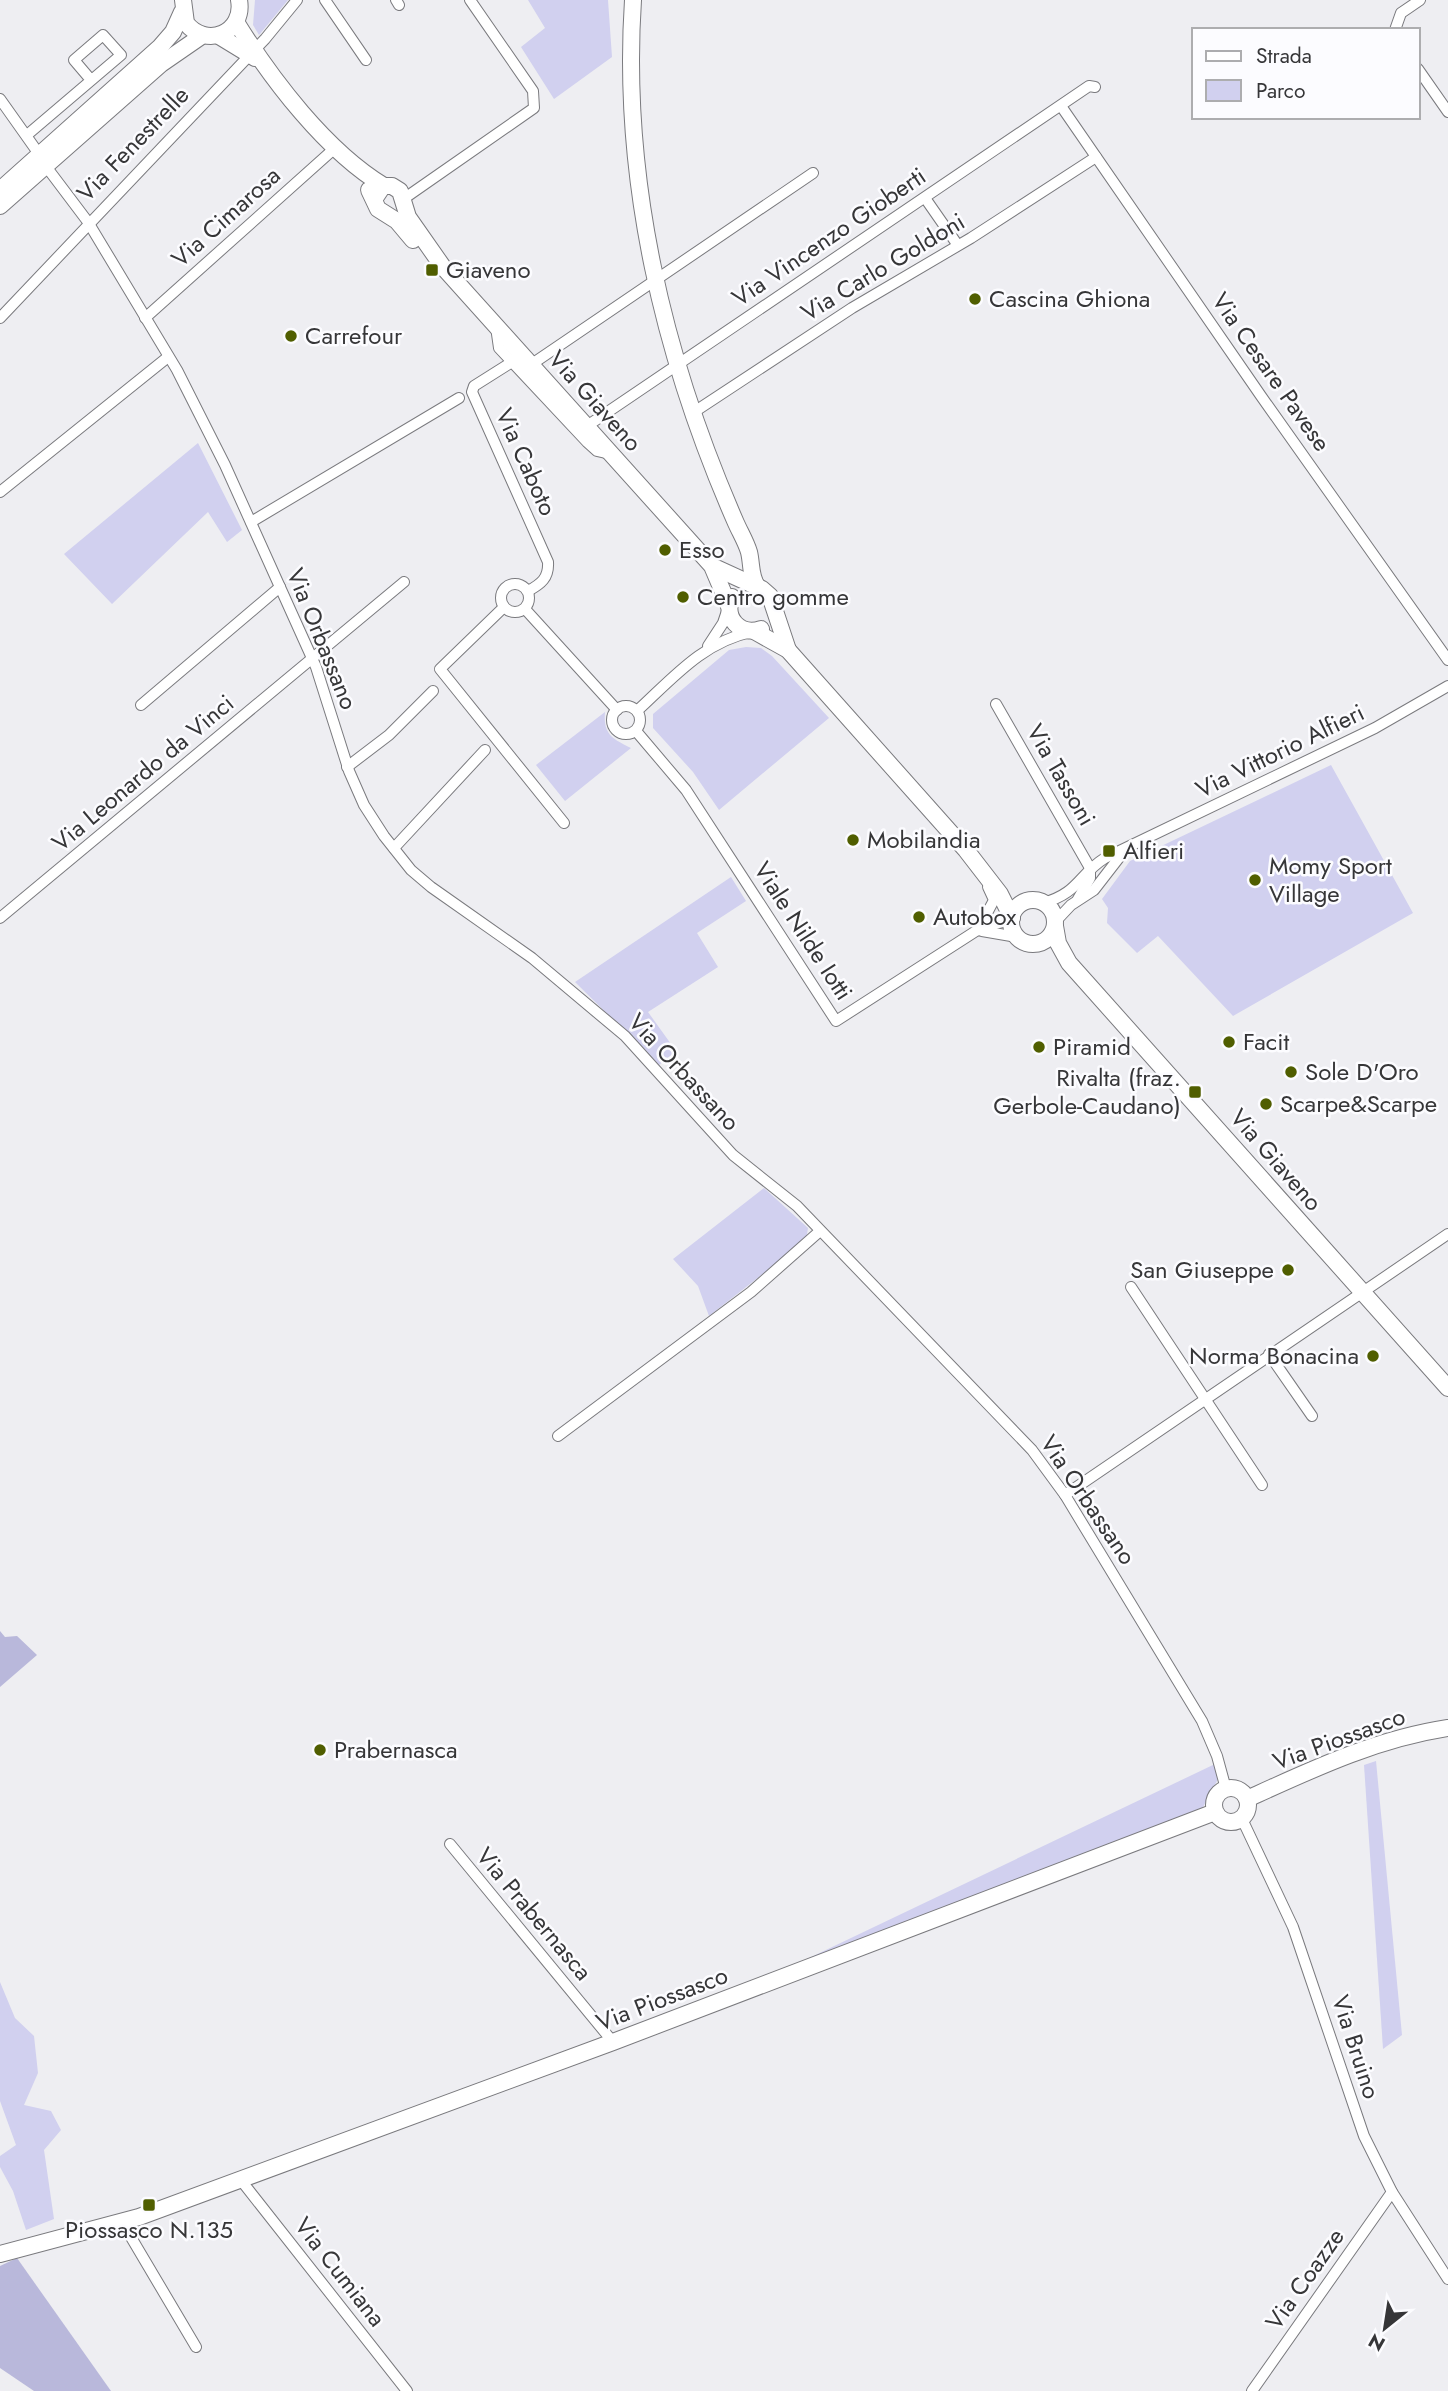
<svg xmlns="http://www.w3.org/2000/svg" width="1448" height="2391" font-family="Jost,sans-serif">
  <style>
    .green { fill: #d1d0ef }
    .forest { fill: #b9b8db }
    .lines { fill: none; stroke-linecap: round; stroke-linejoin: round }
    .street-casing { stroke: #7a7a7e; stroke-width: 12 }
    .secondary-casing { stroke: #7a7a7e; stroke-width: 18 }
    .street { stroke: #fff; stroke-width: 10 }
    .secondary { stroke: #fff; stroke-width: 16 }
    .poi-dot { fill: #505e00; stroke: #fcfcff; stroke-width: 2.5 }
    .labels { text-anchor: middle; stroke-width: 5; stroke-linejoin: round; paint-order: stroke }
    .street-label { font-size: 24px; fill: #363638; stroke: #fcfcff }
    .poi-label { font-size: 24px; fill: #363638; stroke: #fcfcff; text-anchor: start }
  </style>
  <rect width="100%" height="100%" fill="#eeeef2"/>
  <g class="green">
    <path d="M255 0H288L259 35 253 25Z"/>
    <path d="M528 0H608L612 57 554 99 521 47 545 28Z"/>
    <path d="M198 443 242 530 227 542 208 512 112 604 64 554Z"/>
    <path d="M746 647 761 648 772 656 829 718 719 810 693 772 653 728V714L729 650Z"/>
    <path d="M605 712C603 734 612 739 631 748L565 801 536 765Z"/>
    <path d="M1331 765 1413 913 1233 1016 1158 936 1137 953 1107 923 1108 908 1102 899 1130 861Z"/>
    <path d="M731 877 746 901 697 933 718 967 648 1012 676 1051 659 1065 575 982Z"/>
    <path d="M764 1188 808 1228 806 1240 709 1316 698 1286 673 1259Z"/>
    <path d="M1376 1761 1402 2035 1383 2049 1364 1765Z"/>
    <path d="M1215 1764 1218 1779 1202 1809 615 2035 807 1959Z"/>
    <path d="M0 1982 15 2018 34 2036 38 2073 24 2105 51 2111 61 2130 44 2150 54 2219 26 2230 13 2191 0 2167V2156L16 2145 0 2101Z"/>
  </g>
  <g class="forest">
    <path d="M0 1631 5 1637 17 1636 37 1655 0 1687Z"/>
    <path d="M17 2258 111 2391H34L0 2368V2266Z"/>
  </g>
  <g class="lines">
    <defs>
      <g id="street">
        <path d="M325 0 366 60"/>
        <path d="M396 0 399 5"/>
        <path d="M1395 30 1401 13 1420 0"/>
        <path d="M1418 69 1448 112"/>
        <path d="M0 99 39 154"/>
        <path d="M1061 106 1261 396 1448 660"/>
        <path d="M27 135 121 55 103 35 74 60 91 80"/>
        <path d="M45 165 88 222 177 370 225 465 316 667 349 771 364 805 384 836 411 870 431 887 532 958 625 1036 733 1155 797 1206 1032 1450 1065 1495 1202 1721 1217 1756 1226 1789"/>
        <path d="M925 198 957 244"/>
        <path d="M402 200 534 108 533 91 470 0"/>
        <path d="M0 318 265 39 297 0"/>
        <path d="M145 318 335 148"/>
        <path d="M496 327 499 348 587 442 597 451 610 454"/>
        <path d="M512 362 474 386 472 392 548 562C549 578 541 584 528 591"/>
        <path d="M532 364 813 173"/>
        <path d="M691 414 852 308 971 238 1096 157"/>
        <path d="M587 426 1089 86 1095 87"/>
        <path d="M0 492 168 357"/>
        <path d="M251 522 459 398"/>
        <circle cx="515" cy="598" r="14"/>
        <path d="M504 607 440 669 564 823"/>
        <path d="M525 609 617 710"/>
        <path d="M708 646 723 623 728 608"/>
        <path d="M996 704 1090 868V878L1078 899"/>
        <path d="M141 705 280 587"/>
        <circle cx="626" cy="720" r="14"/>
        <path d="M637 711C672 679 703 642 751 632"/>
        <path d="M636 731 686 790 836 1021 976 931 1012 918"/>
        <path d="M347 767 389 735 433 691"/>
        <path d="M394 848 485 750"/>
        <path d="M1043 903C1079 893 1078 875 1105 858L1375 728 1448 686"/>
        <path d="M0 918 404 582"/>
        <path d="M1055 922 1071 905 1094 890 1125 850"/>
        <path d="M979 928 994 900 988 887"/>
        <path d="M982 931 1017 937"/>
        <path d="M1131 1287 1262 1485"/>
        <path d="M1269 1354 1312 1416"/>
        <path d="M558 1436 751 1292 820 1231"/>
        <path d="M1065 1495 1448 1234"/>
        <path d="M1242 1819 1293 1927 1364 2136 1392 2192 1448 2279"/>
        <path d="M450 1844 613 2042"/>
        <path d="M240 2179 407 2391"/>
        <path d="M122 2222 196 2347"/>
        <path d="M1252 2391 1392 2192"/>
      </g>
      <g id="secondary">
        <path d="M183 0 186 23C206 49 245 33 239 0"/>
        <path d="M633 0C621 180 664 359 736 523 740 532 746 542 749 552 752 564 750 578 758 587"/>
        <path d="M236 22C272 80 326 151 384 186"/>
        <path d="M219 36 255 58"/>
        <path d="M0 190 160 47 173 32 182 12"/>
        <path d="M369 190 378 209 397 221 413 240"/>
        <path d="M375 198 383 186H392L400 191 408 217 443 267 712 566 729 606"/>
        <path d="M0 206 161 64 203 35"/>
        <path d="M714 567 762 589 770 596 788 650"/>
        <path d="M732 597C723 618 740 636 761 629"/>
        <path d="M754 631 788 650 966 850 1000 894 1012 918"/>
        <circle cx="1033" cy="922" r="22"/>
        <path d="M1055 926 1058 943 1069 963 1448 1388"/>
        <circle cx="1231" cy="1805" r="17"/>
        <path d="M1247 1799C1313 1769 1376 1739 1448 1728"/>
        <path d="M0 2254 139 2217 613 2042 1215 1812"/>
      </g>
    </defs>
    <use href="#street" class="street-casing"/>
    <use href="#secondary" class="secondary-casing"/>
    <use href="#street" class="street"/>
    <use href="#secondary" class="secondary"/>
  </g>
  <g class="poi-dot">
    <rect x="425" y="263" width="14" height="14" rx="3.5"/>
    <circle cx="975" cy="299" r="7"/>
    <circle cx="291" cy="336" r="7"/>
    <circle cx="665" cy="550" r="7"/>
    <circle cx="683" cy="597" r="7"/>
    <circle cx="853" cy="840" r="7"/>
    <rect x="1102" y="844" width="14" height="14" rx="3.5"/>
    <circle cx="1255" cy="880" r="7"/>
    <circle cx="919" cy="917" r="7"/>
    <circle cx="1229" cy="1042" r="7"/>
    <circle cx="1039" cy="1047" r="7"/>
    <circle cx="1291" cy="1072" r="7"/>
    <rect x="1188" y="1085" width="14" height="14" rx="3.5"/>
    <circle cx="1266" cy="1104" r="7"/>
    <circle cx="1288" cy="1270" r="7"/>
    <circle cx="1373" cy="1356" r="7"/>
    <circle cx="320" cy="1750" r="7"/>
    <rect x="142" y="2198" width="14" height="14" rx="3.5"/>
  </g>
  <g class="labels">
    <g class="street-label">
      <text transform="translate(133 144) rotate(-46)" y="8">Via Fenestrelle</text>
      <text transform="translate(226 217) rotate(-42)" y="8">Via Cimarosa</text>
      <text transform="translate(829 237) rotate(-34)" y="8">Via Vincenzo Gioberti</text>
      <text transform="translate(883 267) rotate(-31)" y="8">Via Carlo Goldoni</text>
      <text transform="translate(1271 372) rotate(55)" y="8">Via Cesare Pavese</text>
      <text transform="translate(595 401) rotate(48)" y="8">Via Giaveno</text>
      <text transform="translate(526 462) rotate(66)" y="8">Via Caboto</text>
      <text transform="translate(322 639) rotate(68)" y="8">Via Orbassano</text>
      <text transform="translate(1280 751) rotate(-26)" y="8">Via Vittorio Alfieri</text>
      <text transform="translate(143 773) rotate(-40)" y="8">Via Leonardo da Vinci</text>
      <text transform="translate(1061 775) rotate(60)" y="8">Via Tassoni</text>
      <text transform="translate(803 931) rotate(57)" y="8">Viale Nilde Iotti</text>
      <text transform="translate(684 1072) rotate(47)" y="8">Via Orbassano</text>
      <text transform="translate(1276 1160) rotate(49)" y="8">Via Giaveno</text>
      <text transform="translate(1088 1500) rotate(56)" y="8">Via Orbassano</text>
      <text transform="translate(1339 1739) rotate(-20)" y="8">Via Piossasco</text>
      <text transform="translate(534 1914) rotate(50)" y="8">Via Prabernasca</text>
      <text transform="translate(662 1999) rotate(-21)" y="8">Via Piossasco</text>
      <text transform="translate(1356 2047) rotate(72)" y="8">Via Bruino</text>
      <text transform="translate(340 2272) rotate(52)" y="8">Via Cumiana</text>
      <text transform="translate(1305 2279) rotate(-55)" y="8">Via Coazze</text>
    </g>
    <g class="poi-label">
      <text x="446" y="278">Giaveno</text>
      <text x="989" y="307">Cascina Ghiona</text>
      <text x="305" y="344">Carrefour</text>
      <text x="679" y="558">Esso</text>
      <text x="697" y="605">Centro gomme</text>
      <text x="867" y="848">Mobilandia</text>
      <text x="1123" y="859">Alfieri</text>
      <text x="1269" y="874">Momy Sport<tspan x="1269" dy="28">Village</tspan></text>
      <text x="933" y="925">Autobox</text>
      <text x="1243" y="1050">Facit</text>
      <text x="1053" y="1055">Piramid</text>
      <text x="1305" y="1080">Sole D'Oro</text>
      <text x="1181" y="1086" text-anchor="end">Rivalta (fraz.<tspan x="1181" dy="28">Gerbole-Caudano)</tspan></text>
      <text x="1280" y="1112">Scarpe&amp;Scarpe</text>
      <text x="1274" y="1278" text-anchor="end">San Giuseppe</text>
      <text x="1359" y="1364" text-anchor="end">Norma Bonacina</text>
      <text x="334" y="1758">Prabernasca</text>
      <text x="149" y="2238" text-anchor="middle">Piossasco N.135</text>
    </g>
  </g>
  <rect x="1192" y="28" width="228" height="91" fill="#fcfcff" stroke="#adadaf" stroke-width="2"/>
  <rect x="1206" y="51" width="35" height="10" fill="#ffffff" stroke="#adadaf" stroke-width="2"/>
  <text x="1256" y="63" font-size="21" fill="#363638">Strada</text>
  <rect x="1206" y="80" width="35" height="21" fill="#d1d0ef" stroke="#adadaf" stroke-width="2"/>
  <text x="1256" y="98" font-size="21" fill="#363638">Parco</text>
  <g transform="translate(1385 2328) rotate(210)" stroke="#fcfcff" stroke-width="5" paint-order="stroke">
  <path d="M0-5L12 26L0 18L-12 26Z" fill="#363638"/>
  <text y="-10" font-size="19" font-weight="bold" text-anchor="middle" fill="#363638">N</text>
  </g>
</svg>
